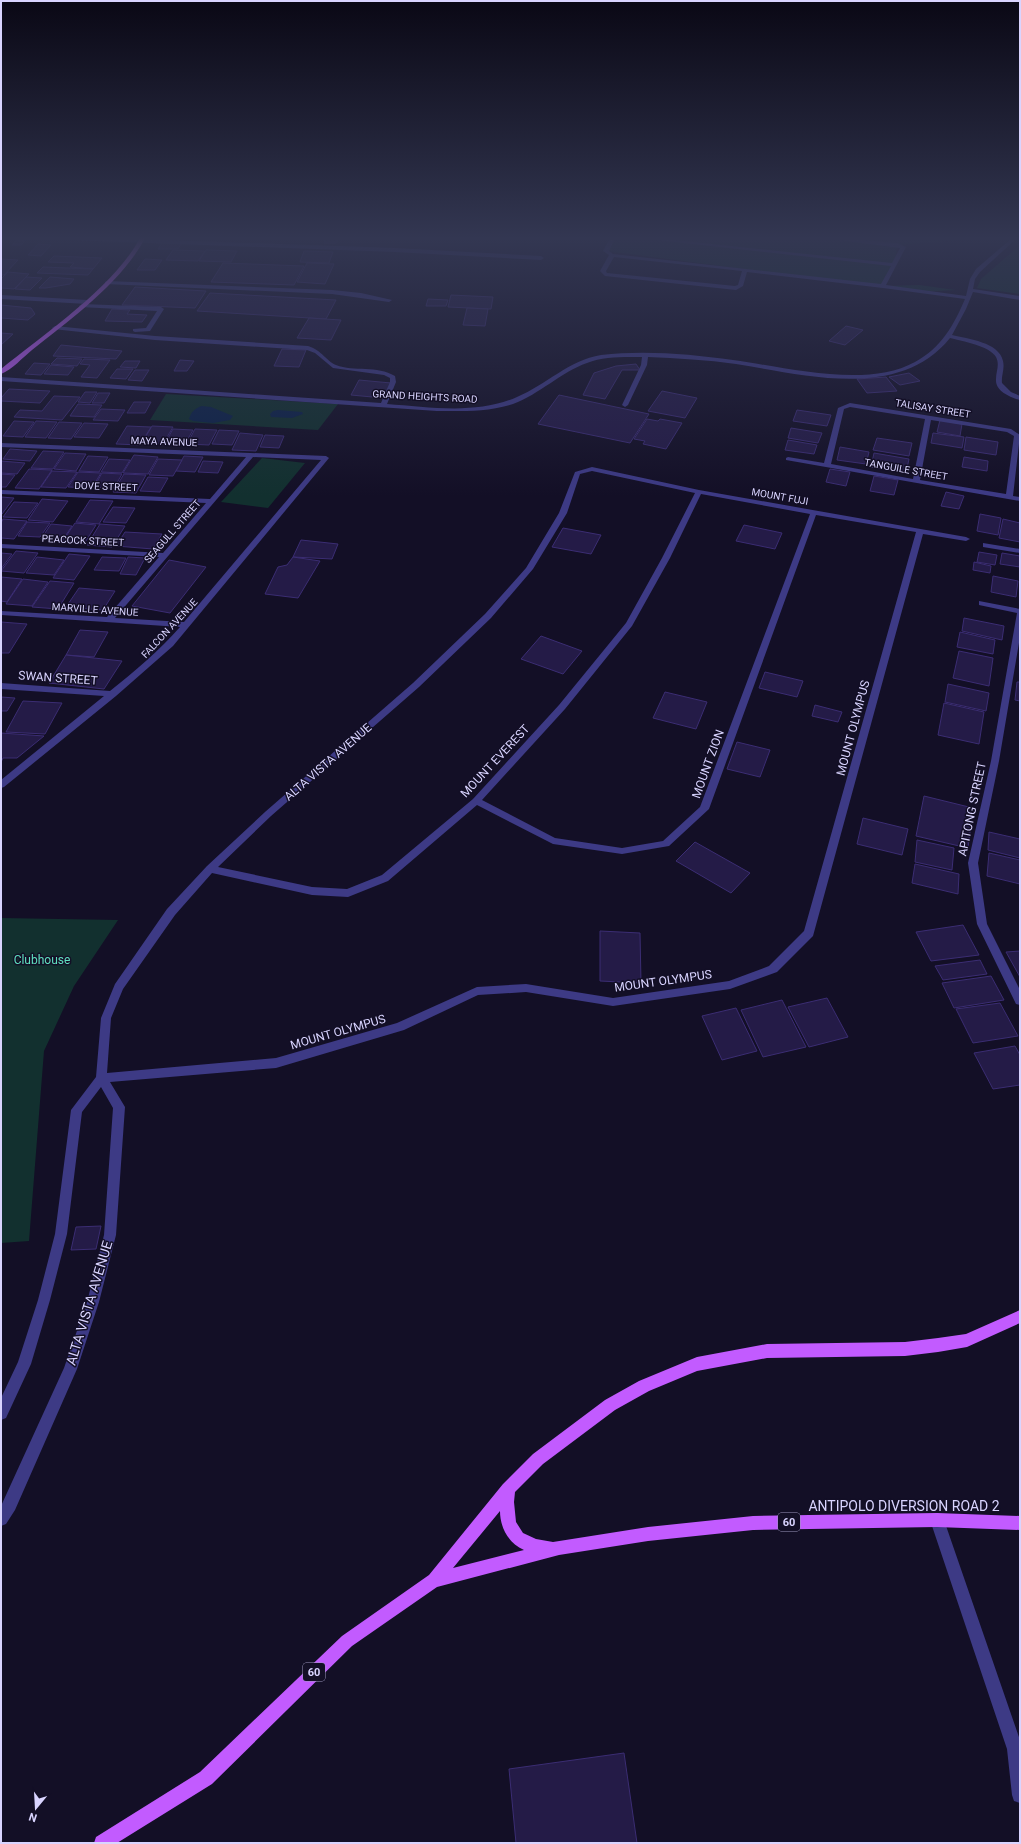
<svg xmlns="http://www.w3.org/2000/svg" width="1021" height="1844" font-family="Roboto,sans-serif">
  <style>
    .green { fill: #12302f }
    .water { fill: #0c2248 }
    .building { fill: #241b47; stroke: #3b2d73 }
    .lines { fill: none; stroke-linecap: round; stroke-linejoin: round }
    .minor { fill: #3d3a85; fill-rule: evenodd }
    .major { fill: #c25bff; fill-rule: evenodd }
    .labels { text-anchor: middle; stroke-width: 3; stroke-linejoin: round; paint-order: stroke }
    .far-street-label { font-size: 10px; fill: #d9d4ff; stroke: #130f26 }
    .shield { fill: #130f26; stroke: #9e99be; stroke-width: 1 }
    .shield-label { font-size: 11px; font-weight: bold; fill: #d9d4ff }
    .street-label { font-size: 12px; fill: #d9d4ff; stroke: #130f26 }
    .park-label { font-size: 12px; fill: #5fe0c0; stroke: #130f26 }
    .near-street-label { font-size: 14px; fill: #d9d4ff; stroke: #130f26 }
  </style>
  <rect width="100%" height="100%" fill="#130f26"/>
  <g class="green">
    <path d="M615 238H984L897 245 895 265 883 286 919 285 956 290 923 292 606 251Z"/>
    <path d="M1020 245V294L977 288 981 279Z"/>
    <path d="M166 394 338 404 318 430 150 420Z"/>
    <path d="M262 458 305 463 268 508 221 502Z"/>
    <path d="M1 918 118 920 74 986 44 1051 29 1241 1 1243Z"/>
  </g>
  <g class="water">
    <path d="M202 406 211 407 233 416 230 420 213 423 193 421 189 419C191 412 195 408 202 406Z"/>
    <path d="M278 410 302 412 303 414 292 418 271 417 270 414 273 411Z"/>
  </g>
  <g class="building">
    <path d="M325 238 338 239 336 243H324Z"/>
    <path d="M17 240H26L21 245H12Z"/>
    <path d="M163 241 182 242 178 249H158Z"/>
    <path d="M38 244 51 245 41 256 28 255Z"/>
    <path d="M173 250 205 251 198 261 166 260Z"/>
    <path d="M206 250 237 251 231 262 199 261Z"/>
    <path d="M304 251 333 252 329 263 300 262Z"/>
    <path d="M54 256 102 258 93 269 70 267 74 263 48 262Z"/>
    <path d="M1 259 18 260 4 275H1Z"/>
    <path d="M145 259 162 260 155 270H137Z"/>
    <path d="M223 263 304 266 294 285 211 282Z"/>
    <path d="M307 263 334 264 325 284 297 282Z"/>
    <path d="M43 267 93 269 88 275 37 273Z"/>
    <path d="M8 272 29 274 14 289 1 288V279Z"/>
    <path d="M26 277 42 278 30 290 15 289Z"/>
    <path d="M50 277 74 279 70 284 46 288H39Z"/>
    <path d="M135 287 206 291 195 308 122 305Z"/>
    <path d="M210 293 336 300 326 319 197 311Z"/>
    <path d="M451 295 493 297 491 309 448 307Z"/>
    <path d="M428 299 448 300 446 306H426Z"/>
    <path d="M1 305 31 308 35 314 28 320 1 318Z"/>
    <path d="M467 308 488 309 485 326 463 325Z"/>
    <path d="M112 309 130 310 127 314 147 315 142 322 105 321Z"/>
    <path d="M309 318 341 320 331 340 297 338Z"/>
    <path d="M846 326 863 330 845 345 829 341Z"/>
    <path d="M1 333 13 334 1 345Z"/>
    <path d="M61 345 122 351 116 359 53 356Z"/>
    <path d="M282 349 306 350 299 367 274 366Z"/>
    <path d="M57 358 82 359 77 366 51 364Z"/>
    <path d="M84 359 110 360 97 378 81 377 90 365 80 364Z"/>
    <path d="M180 360 194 361 187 371H174Z"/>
    <path d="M125 361H140L136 368 120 367Z"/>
    <path d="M34 363 50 364 41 375 25 374Z"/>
    <path d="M636 364 640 370H622L605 399 583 395 594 373 616 366Z"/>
    <path d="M51 365 74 367 68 375 44 374Z"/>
    <path d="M117 369H133L126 379 110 378Z"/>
    <path d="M135 370H149L142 381 128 380Z"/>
    <path d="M909 373 920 381 900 385 889 377Z"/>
    <path d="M886 377 897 391 867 393 857 379Z"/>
    <path d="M359 380 391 383 383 398 351 395Z"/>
    <path d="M9 389 50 391 40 403 1 401V398Z"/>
    <path d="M662 391 697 398 685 418 648 411Z"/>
    <path d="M85 392H97L90 403 78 402Z"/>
    <path d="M98 393H110L104 403H92Z"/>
    <path d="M559 395 649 414 630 443 538 424Z"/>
    <path d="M54 396 80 397 62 420 14 417 20 410 42 411Z"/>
    <path d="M134 402H151L145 413H127Z"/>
    <path d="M78 404 102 405 94 417 70 416Z"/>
    <path d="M101 409 125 410 118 421 93 420Z"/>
    <path d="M797 410 831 415 827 426 793 421Z"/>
    <path d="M647 419 658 421 660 419 682 423 666 449 643 444 645 441 634 439Z"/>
    <path d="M940 420 962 424 960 436 937 432Z"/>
    <path d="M14 421 34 422 23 437 3 436Z"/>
    <path d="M36 421 57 422 46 438 25 437Z"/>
    <path d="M59 422 82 423 71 439 48 438Z"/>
    <path d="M84 423 108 424 99 438 74 437Z"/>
    <path d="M127 426 151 427 140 445 116 444Z"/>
    <path d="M152 426 173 427 163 444 142 443Z"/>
    <path d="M791 428 822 433 818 443 788 438Z"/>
    <path d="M173 429 193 430 185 444 165 443Z"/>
    <path d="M195 429 217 430 209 445 187 444Z"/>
    <path d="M219 430 239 431 232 445 212 444Z"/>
    <path d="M240 433 263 435 256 451 232 450Z"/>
    <path d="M933 433 964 437 962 448 931 443Z"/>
    <path d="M265 435 284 436 279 448 260 447Z"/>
    <path d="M966 437 998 442 996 455 964 450Z"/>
    <path d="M877 438 912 443 909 456 873 450Z"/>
    <path d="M788 440 817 445 814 454 785 450Z"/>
    <path d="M840 447 869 452 866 464 837 460Z"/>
    <path d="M10 449 37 451 30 461 3 459Z"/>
    <path d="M43 451 64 452 53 469 31 468Z"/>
    <path d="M65 453 86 454 76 471 54 469Z"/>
    <path d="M874 453 909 459 906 473 871 467Z"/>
    <path d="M134 455 158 457 148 474 123 473Z"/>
    <path d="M88 456 108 457 99 472 79 471Z"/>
    <path d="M184 456 203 457 195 472 176 471Z"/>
    <path d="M964 457 988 461 987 471 962 467Z"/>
    <path d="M109 459 130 460 122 473 101 472Z"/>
    <path d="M158 459 182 460 173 476 149 475Z"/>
    <path d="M1 461 25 463 17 474 1 473Z"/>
    <path d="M203 461 223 462 218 473 198 472Z"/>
    <path d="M29 469 52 470 39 489 15 488Z"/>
    <path d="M830 469 850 472 846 486 826 482Z"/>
    <path d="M52 471 77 472 66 488 41 487Z"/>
    <path d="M78 472 101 473 92 488 68 487Z"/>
    <path d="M102 473 122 474 114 488 94 487Z"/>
    <path d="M1 474 15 475 6 487H1Z"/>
    <path d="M124 474 146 475 136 493 113 492Z"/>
    <path d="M874 476 898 480 894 495 870 491Z"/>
    <path d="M148 477 168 478 160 492 140 491Z"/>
    <path d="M946 492 964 496 959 509 941 506Z"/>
    <path d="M1 497 14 498 2 514H1Z"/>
    <path d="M42 499 68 501 53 522 28 520Z"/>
    <path d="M90 500 113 501 99 524 76 522Z"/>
    <path d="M14 502 38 503 27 518 3 517Z"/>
    <path d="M113 507 135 508 126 523 103 522Z"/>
    <path d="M980 514 1001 518 998 535 977 531Z"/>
    <path d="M3 519 27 521 14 539 1 538V523Z"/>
    <path d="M1003 519 1020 523V542L999 538Z"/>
    <path d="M27 522 50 523 40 537 18 536Z"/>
    <path d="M75 523 96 525 84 544 62 542Z"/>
    <path d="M51 524 72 526 62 541 41 539Z"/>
    <path d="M100 524 125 526 112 547 87 545Z"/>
    <path d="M744 525 782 533 775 549 736 541Z"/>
    <path d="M563 528 601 535 591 554 552 547Z"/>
    <path d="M125 532 162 534 153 549 116 546Z"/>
    <path d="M301 540 338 544 332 559 293 557Z"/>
    <path d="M16 551 38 553 24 573 1 571Z"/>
    <path d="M979 552 997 555 995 565 977 562Z"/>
    <path d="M1 553 12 554 1 569Z"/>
    <path d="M1002 553 1020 556V567L1000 564Z"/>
    <path d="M69 554 90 556 74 580 53 578Z"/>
    <path d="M37 557 64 560 54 575 26 573Z"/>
    <path d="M102 557 126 558 119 571 94 570Z"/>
    <path d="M128 557 145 558 136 575 120 574Z"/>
    <path d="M293 557 320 561 298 598 265 594 278 567 287 565Z"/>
    <path d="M169 560 206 567 170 613 132 606Z"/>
    <path d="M974 562 991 566 990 573 973 570Z"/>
    <path d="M993 576 1018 581 1016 597 991 592Z"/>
    <path d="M1 577 22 579 7 602 1 601Z"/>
    <path d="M23 579 48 582 32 606 6 604Z"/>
    <path d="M50 581 74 583 58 609 32 607Z"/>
    <path d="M79 588 115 591 103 610 66 607Z"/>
    <path d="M964 618 1004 626 1002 640 962 631Z"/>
    <path d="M1 622 27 624 9 653H1Z"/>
    <path d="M80 630 108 632 94 657 66 655Z"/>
    <path d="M960 632 995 640 993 654 957 647Z"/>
    <path d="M541 636 582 651 563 674 521 659Z"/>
    <path d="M959 651 993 658 989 686 953 678Z"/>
    <path d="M66 655 122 661 104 689 49 683Z"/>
    <path d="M765 672 803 681 797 697 759 688Z"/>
    <path d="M1017 682H1020V701L1015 700Z"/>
    <path d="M948 684 989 693 986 711 945 702Z"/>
    <path d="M665 692 707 702 696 729 653 718Z"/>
    <path d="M1 697 15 698 7 711H1Z"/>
    <path d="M23 701 62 703 45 734 6 732Z"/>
    <path d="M944 703 984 712 979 744 938 735Z"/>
    <path d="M815 705 842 712 838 722 812 716Z"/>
    <path d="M1 733 44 736 17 758H3L1 762Z"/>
    <path d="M737 742 770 750 760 777 727 769Z"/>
    <path d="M924 796 973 808 968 848 916 836Z"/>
    <path d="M863 818 908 829 902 855 857 844Z"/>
    <path d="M989 832 1020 839V858L988 850Z"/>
    <path d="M917 840 954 848 952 870 915 862Z"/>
    <path d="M695 842 750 873 731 893 676 861Z"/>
    <path d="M989 853 1020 860V884L987 876Z"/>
    <path d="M915 864 959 874 958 894 912 883Z"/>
    <path d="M963 925 979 955 931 961 916 932Z"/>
    <path d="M600 931 640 933 641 983 600 981Z"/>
    <path d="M1020 951V977L1006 952Z"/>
    <path d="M980 960 987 974 943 980 935 966Z"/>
    <path d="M991 976 1004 1000 954 1008 942 983Z"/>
    <path d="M827 998 848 1037 809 1047 788 1007Z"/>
    <path d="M782 1000 806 1047 763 1057 741 1010Z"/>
    <path d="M1000 1003 1018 1036 973 1043 956 1009Z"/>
    <path d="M736 1008 757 1051 722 1060 702 1016Z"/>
    <path d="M1015 1046 1020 1055V1085L993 1089 974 1053Z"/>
    <path d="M101 1226 96 1249 71 1250 76 1227Z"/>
    <path d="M624 1753 637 1843H516L509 1769Z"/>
  </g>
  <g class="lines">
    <g class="minor">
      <path d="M66 238H107L395 248 541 256 544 258 541 260 395 252 69 240Z"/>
      <path d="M610 238H615L609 251 613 254 881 284 891 266 639 238H655L892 263 900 248 823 238H840L897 243 906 247 886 285 966 296 970 279 976 269 1012 238H1017L980 272 975 279 973 289 1020 296V300L973 292 966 309 952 335C968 339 999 342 1003 361 1005 369 1001 376 1002 383L1011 392 1020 396V400C1010 397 995 391 996 379 996 371 1000 365 996 357 990 346 962 341 950 338 899 401 805 375 736 364 707 360 677 358 648 357L647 365 628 405 625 407 622 405 641 365 642 357C624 357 604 356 587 363 561 372 540 394 513 404 488 412 462 411 437 411L1 381V377L381 403 390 382V378L384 375 333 368 315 353 307 350 155 340 53 329 52 328 55 326 155 336 308 346C323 351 326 361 336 365 354 372 377 365 395 376L396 382 387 404C429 407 477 415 517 397 546 385 569 360 601 355 644 350 690 354 733 360 786 367 866 389 915 362 941 348 954 325 965 299L883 288 747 272 743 286 736 290 605 276 600 271 609 255 603 251ZM614 257 742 271 738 285 735 286 607 273 606 271Z"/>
      <path d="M107 281 332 290 361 293 392 300 389 302 332 294 105 284V282Z"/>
      <path d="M1 295 87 300 90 302 87 304 1 299Z"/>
      <path d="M82 304 161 307 164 309 150 331 135 332 133 331V329L146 328 157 311 80 307 79 306Z"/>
      <path d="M850 403 1011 429 1020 435 1013 496 1020 497V501L786 460V458L788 457 824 463 838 408ZM850 407 925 419 913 479 831 464 844 409ZM931 420 1007 432 1014 436 1006 494 920 480Z"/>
      <path d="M1 443 326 456 329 458 173 646 116 696 4 787 1 788V780L104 696 1 689V683L110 691C135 671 159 651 180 627L1 615V611L107 617 159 557 1 548V544L163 553 206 503 1 494V490L210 499 246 457 1 447ZM253 457 321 460 184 622 115 618Z"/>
      <path d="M592 467 699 490 966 537 970 539 966 541 923 534 813 936 777 972 730 989 613 1006 526 992 478 995 404 1030 276 1068 110 1082 125 1107 116 1235 99 1302 77 1369 15 1510 6 1524 1 1526V1506L64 1368 87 1302 104 1235 113 1108 101 1087 82 1112 67 1234 50 1300 31 1364 6 1418 1 1420V1398L18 1362 38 1300 55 1234 71 1110 96 1077 101 1018 115 984 167 909 207 866 265 812 413 683 485 614 526 568 559 513 575 472ZM592 471 695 493 662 558 626 623 559 705 473 799 382 875 347 889 312 887 218 867 271 816 419 687 491 618 533 569 567 513 580 474ZM701 494 810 514 700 807 663 841 622 848 555 838 482 800 565 709 632 626 670 558ZM816 515 916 532 804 931 769 966 729 981 613 998 526 984 477 987 397 1023 276 1058 107 1073 111 1018 123 989 175 915 212 873 312 895 348 897 388 881 477 805 553 844 622 854 669 846 709 809Z"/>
      <path d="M983 543 1020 549V553L983 547Z"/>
      <path d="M979 601 1020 609V637L999 761 978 863 987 924 1020 990V1005L1016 1004 977 924 968 863 991 761 1017 613 979 605Z"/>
      <path d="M937 1513 942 1515 944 1520 1020 1740V1803L1014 1801 1012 1795 1007 1749 930 1520 932 1515Z"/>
    </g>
    <g class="major">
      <path d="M140 238H145C123 281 70 320 32 350 23 357 12 370 1 374V369C44 334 114 287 140 238Z"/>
      <path d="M1020 1310V1323L967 1347 938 1352 905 1356 767 1358 697 1371 649 1391 615 1410 543 1464 515 1492 514 1502 516 1522 523 1533 536 1539 553 1542 648 1527 753 1516 937 1513 1020 1516V1530L937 1527 753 1530 648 1541 559 1555 437 1587 352 1646 212 1784 117 1843H94L96 1837 200 1772 342 1636 429 1575 503 1484 533 1454 605 1400 639 1381 697 1357 767 1344 905 1342 938 1338 966 1334ZM500 1511C500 1527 508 1543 524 1550L453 1568Z"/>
    </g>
  </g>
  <linearGradient id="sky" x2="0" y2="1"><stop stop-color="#0a0815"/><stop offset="0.48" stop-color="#333752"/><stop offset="1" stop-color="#333752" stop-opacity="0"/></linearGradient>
  <rect width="1021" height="496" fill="url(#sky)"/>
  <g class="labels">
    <g class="far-street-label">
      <text transform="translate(425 396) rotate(3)" y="4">GRAND HEIGHTS ROAD</text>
      <text transform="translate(933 408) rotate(9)" y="4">TALISAY STREET</text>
      <text transform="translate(164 441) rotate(2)" y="4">MAYA AVENUE</text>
      <text transform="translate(906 469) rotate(10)" y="4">TANGUILE STREET</text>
      <text transform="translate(106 486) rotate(2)" y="4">DOVE STREET</text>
      <text transform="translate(780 496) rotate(10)" y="4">MOUNT FUJI</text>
      <text transform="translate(172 531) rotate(-49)" y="4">SEAGULL STREET</text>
      <text transform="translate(83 540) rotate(3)" y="4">PEACOCK STREET</text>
      <text transform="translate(95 609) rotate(4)" y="4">MARVILLE AVENUE</text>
      <text transform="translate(169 628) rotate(-47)" y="4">FALCON AVENUE</text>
    </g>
    <g class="shield">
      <rect x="778" y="1513" width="22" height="18" rx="3"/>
      <rect x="303" y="1663" width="22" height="18" rx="3"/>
    </g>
    <g class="shield-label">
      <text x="789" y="1526">60</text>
      <text x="314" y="1676">60</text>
    </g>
    <g class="street-label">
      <text transform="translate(58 678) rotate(4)" y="4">SWAN STREET</text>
      <text transform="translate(853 728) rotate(-75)" y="4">MOUNT OLYMPUS</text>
      <text transform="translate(495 761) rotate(-47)" y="4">MOUNT EVEREST</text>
      <text transform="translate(328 762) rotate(-41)" y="4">ALTA VISTA AVENUE</text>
      <text transform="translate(708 764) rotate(-70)" y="4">MOUNT ZION</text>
      <text transform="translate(972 809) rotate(-78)" y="4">APITONG STREET</text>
      <text transform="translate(663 981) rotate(-8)" y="4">MOUNT OLYMPUS</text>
      <text transform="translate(338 1032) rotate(-16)" y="4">MOUNT OLYMPUS</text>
    </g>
    <g class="park-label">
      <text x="42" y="964">Clubhouse</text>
    </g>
    <g class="near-street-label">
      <text transform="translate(89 1303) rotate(-73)" y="5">ALTA VISTA AVENUE</text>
      <text x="904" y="1511">ANTIPOLO DIVERSION ROAD 2</text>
    </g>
  </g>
  <rect width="1021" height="1844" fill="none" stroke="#d9d4ff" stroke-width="4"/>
  <g transform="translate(36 1808) rotate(198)" stroke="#130f26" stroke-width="3" paint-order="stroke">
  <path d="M0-3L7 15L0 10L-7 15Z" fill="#d9d4ff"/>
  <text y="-6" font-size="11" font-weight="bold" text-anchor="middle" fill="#d9d4ff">N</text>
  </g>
</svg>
